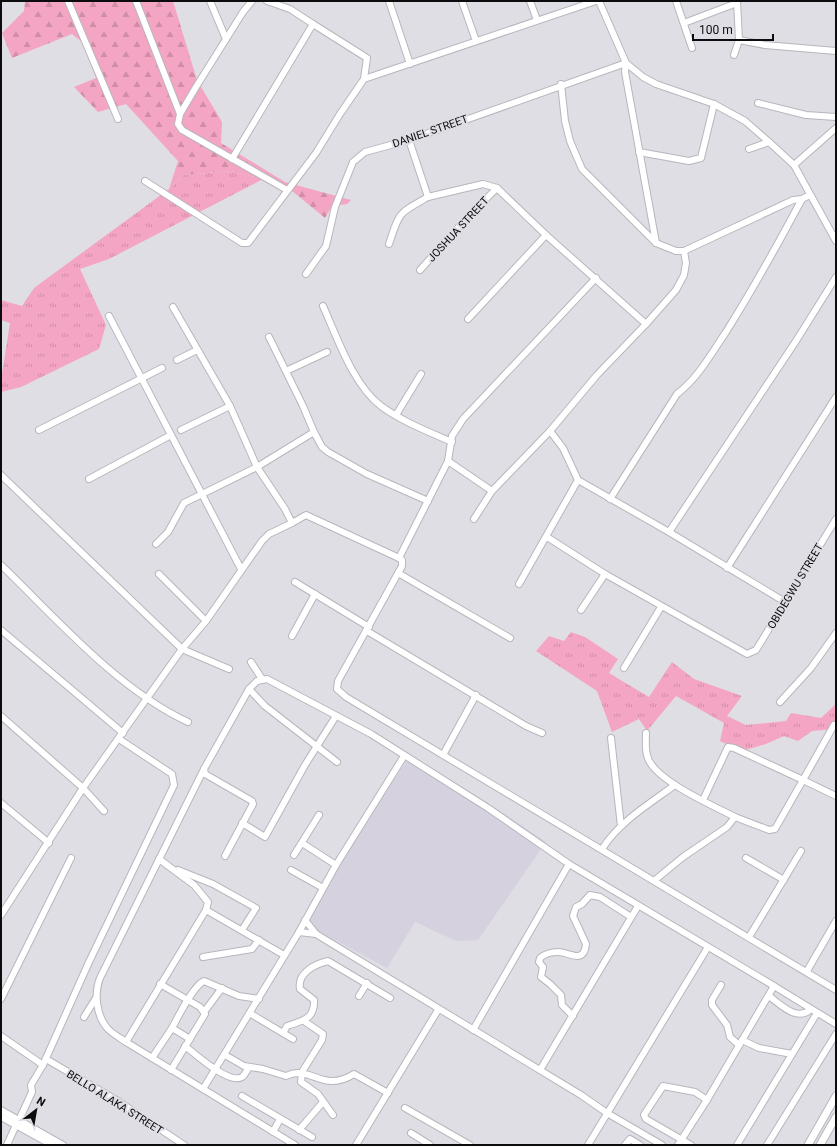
<svg xmlns="http://www.w3.org/2000/svg" width="837" height="1146" font-family="Roboto,sans-serif">
  <style>
    .built { fill: #d5d1df }
    .grass { fill: url(#grass-tufts) }
    .forest { fill: url(#forest-firs) }
    .lines { fill: none; stroke-linecap: round; stroke-linejoin: round }
    .minor-casing { stroke: #b8b6bd; stroke-width: 8 }
    .major-casing { stroke: #b8b6bd; stroke-width: 9 }
    .minor { stroke: #fff; stroke-width: 6 }
    .major { stroke: #fff; stroke-width: 7 }
    .labels { text-anchor: middle; stroke-width: 4; stroke-linejoin: round; paint-order: stroke }
    .street-label { font-size: 11px; fill: #0c0b0d; stroke: #e0dee5 }
  </style>
  <defs>
    <pattern id="grass-tufts" width="24" height="20" patternUnits="userSpaceOnUse"><rect width="24" height="20" fill="#f4a5c3"/><path d="M3 7l-1-3M5 7V3M7 7l1-3M15 17l-1-3M17 17v-4M19 17l1-3" fill="none" stroke="#d08da6"/></pattern>
    <pattern id="forest-firs" width="22" height="20" patternUnits="userSpaceOnUse"><rect width="22" height="20" fill="#f4a5c3"/><path d="M5 1l3.5 6h-7zM16 11l3.5 6h-7z" fill="#d08da6"/></pattern>
  </defs>
  <rect width="100%" height="100%" fill="#e0dee5"/>
  <path class="built" d="M407 760 416 761 499 810 546 842 478 940 456 941 415 922 387 968 316 930 310 921 313 909 359 833Z"/>
  <g class="grass">
    <path d="M231 171 263 179 109 259 80 269 106 325 99 349 21 387 1 392V380L10 323 1 320V300L22 306 34 288 169 189 184 175Z"/>
    <path d="M571 632 585 637 618 659 609 673 649 697 672 662 694 679 742 696 727 716 746 725 786 721 791 713 821 718 836 704V729L812 731 798 741 784 736 766 744 742 751 720 741 724 723 676 696 647 731 639 719 612 732 597 691 536 651 549 636 564 641Z"/>
  </g>
  <path class="forest" d="M25 1H173L197 80 222 122 221 143 285 182 351 200 347 204 332 206 325 218 292 191 263 179 231 171 184 175 169 189 178 161 126 104 98 112 74 87 96 78 83 43 72 34 12 58 2 33 24 11Z"/>
  <g class="lines">
    <defs>
      <g id="minor">
        <path d="M68 1 118 119"/>
        <path d="M136 1 180 114"/>
        <path d="M210 1 226 39"/>
        <path d="M252 1 243 12 196 87 180 114 178 124 182 130 287 190"/>
        <path d="M267 1 290 9 313 24"/>
        <path d="M389 1 410 64"/>
        <path d="M462 1 476 41"/>
        <path d="M530 1 537 20"/>
        <path d="M599 1 626 63 643 77 656 84 714 104 745 121 769 142 794 165 836 241"/>
        <path d="M676 1 692 48"/>
        <path d="M684 23 737 3"/>
        <path d="M739 40 765 45 836 51"/>
        <path d="M734 55 739 40 737 1"/>
        <path d="M364 79 596 1"/>
        <path d="M561 84 565 121 570 141 582 169 656 243 676 251H684L793 200 802 199 810 195"/>
        <path d="M758 103 806 115 836 117"/>
        <path d="M749 149 769 142"/>
        <path d="M639 152 689 161 701 158 714 104"/>
        <path d="M794 165 836 128"/>
        <path d="M145 181 242 243H248L316 153 340 114 364 79 367 58 313 24 232 159"/>
        <path d="M428 197 483 184 497 188 546 235 646 324"/>
        <path d="M389 244C400 211 398 214 428 197L409 140"/>
        <path d="M420 270 465 220 497 188"/>
        <path d="M306 274 326 246 335 207 353 162 365 152 409 140 626 63 625 72 656 243"/>
        <path d="M596 278 463 419 452 436 448 461 399 558 402 560V566L338 681 337 689 346 697 836 990"/>
        <path d="M323 306C337 337 353 385 381 406 401 421 429 432 452 442"/>
        <path d="M173 307 230 406 257 467 285 509 292 523 306 515 399 558"/>
        <path d="M109 316 241 569"/>
        <path d="M468 319 546 235"/>
        <path d="M269 337 303 406 314 432"/>
        <path d="M177 360 197 350"/>
        <path d="M286 371 327 352"/>
        <path d="M396 415 421 374"/>
        <path d="M39 430 162 368"/>
        <path d="M181 430 230 406"/>
        <path d="M550 431 563 448 578 480 669 532 785 602"/>
        <path d="M448 461 492 491"/>
        <path d="M1 475 182 649 229 669"/>
        <path d="M89 479 171 435"/>
        <path d="M610 499 677 394C698 378 711 354 726 332 753 289 778 244 802 199"/>
        <path d="M474 519 492 491 550 431 597 375 646 324 676 290 684 275 686 263 684 251"/>
        <path d="M669 532 796 341 836 277"/>
        <path d="M547 537 605 574 747 654 756 650 836 519"/>
        <path d="M156 544 168 532 184 503 257 467 314 432 322 447 328 452 367 474 428 501"/>
        <path d="M1 565C57 619 117 689 188 722"/>
        <path d="M727 568 836 397"/>
        <path d="M398 573 510 638"/>
        <path d="M159 574 206 621"/>
        <path d="M295 582 369 627"/>
        <path d="M519 584 578 480"/>
        <path d="M581 610 605 574"/>
        <path d="M1 630 123 733"/>
        <path d="M367 631 526 726 542 733"/>
        <path d="M292 636 315 594"/>
        <path d="M251 662 262 679"/>
        <path d="M624 668 661 607"/>
        <path d="M249 689 265 706 337 762"/>
        <path d="M780 702 811 668 836 633"/>
        <path d="M1 716 83 788 104 811"/>
        <path d="M646 733C646 740 645 748 647 755 651 779 714 806 735 817"/>
        <path d="M611 738 621 826"/>
        <path d="M443 755 476 695"/>
        <path d="M204 769 100 978C94 993 96 1016 108 1029 113 1034 120 1038 126 1042L295 1145"/>
        <path d="M703 800 728 747 734 748 803 780 834 725"/>
        <path d="M1 803 49 843"/>
        <path d="M242 823 265 837 305 765 336 716"/>
        <path d="M302 843 336 865"/>
        <path d="M602 849C619 822 649 804 675 785"/>
        <path d="M294 855 319 815"/>
        <path d="M225 856 253 804 252 801 205 774 204 769 249 689 257 681 267 679 371 734 488 808 569 864 774 986 836 1024"/>
        <path d="M746 858 784 880"/>
        <path d="M159 859 194 885 208 902 206 910 284 955"/>
        <path d="M178 870 213 884 256 908 242 930"/>
        <path d="M291 870 323 888"/>
        <path d="M655 880 683 857 727 827 735 817 769 830 775 829 803 780 836 796"/>
        <path d="M1 915 83 788 182 649 206 621 262 541 269 534 292 523"/>
        <path d="M305 920 316 934 581 1095 607 1113 662 1145"/>
        <path d="M299 932 316 934"/>
        <path d="M749 937 801 851"/>
        <path d="M203 957 252 949 259 940"/>
        <path d="M807 971 836 921"/>
        <path d="M160 984 200 1007 205 1014 171 1070"/>
        <path d="M721 985 712 1000V1005L727 1025 730 1037 739 1045"/>
        <path d="M359 996 367 983"/>
        <path d="M769 996C781 1005 797 1022 811 1009"/>
        <path d="M1 999 71 858"/>
        <path d="M204 1012 222 988"/>
        <path d="M251 1014 293 1039"/>
        <path d="M573 1016 562 1005 561 995 550 984 541 977 543 967 539 962 540 958C544 954 552 952 558 952 569 952 584 965 586 944L573 916 576 907 582 904 590 895 600 897 631 917"/>
        <path d="M84 1017 96 998"/>
        <path d="M304 1021 323 1034 322 1040 302 1072 301 1082 318 1094 333 1115"/>
        <path d="M172 1028C178 1017 193 986 204 981L239 996 259 999"/>
        <path d="M473 1030 569 864"/>
        <path d="M283 1033 287 1026C301 1021 315 1020 314 1000L300 989C297 973 315 964 328 961L390 998"/>
        <path d="M1 1036 43 1065"/>
        <path d="M742 1040 759 1048 792 1054"/>
        <path d="M126 1042 206 910"/>
        <path d="M185 1046C195 1054 229 1085 242 1077 245 1075 247 1070 249 1067"/>
        <path d="M225 1055 244 1066 263 1069 286 1076C311 1064 322 1094 354 1074L388 1093"/>
        <path d="M152 1058 172 1028 190 1039"/>
        <path d="M46 1059 118 1101 184 1145"/>
        <path d="M540 1070 638 906"/>
        <path d="M203 1089 299 932 336 865 404 756"/>
        <path d="M242 1096 312 1137"/>
        <path d="M405 1108 470 1145"/>
        <path d="M1 1110 63 1145"/>
        <path d="M1 1117 52 1145"/>
        <path d="M19 1120 32 1092 31 1085 43 1065 89 962 174 785 172 774 119 739"/>
        <path d="M299 1130 323 1102"/>
        <path d="M273 1132 280 1119"/>
        <path d="M411 1133 430 1145"/>
        <path d="M7 1145 16 1125"/>
        <path d="M356 1145 438 1010"/>
        <path d="M588 1145 708 947"/>
        <path d="M625 1145 630 1139 640 1145"/>
        <path d="M678 1145 707 1100 774 986"/>
        <path d="M691 1145 646 1119 644 1115 663 1086 695 1092 707 1100"/>
        <path d="M737 1145 817 1013"/>
        <path d="M767 1145 836 1034"/>
      </g>
      <g id="major">
        <path d="M808 1145 836 1096"/>
        <path d="M820 1145 836 1117"/>
      </g>
    </defs>
    <use href="#minor" class="minor-casing"/>
    <use href="#major" class="major-casing"/>
    <use href="#minor" class="minor"/>
    <use href="#major" class="major"/>
  </g>
  <g class="labels">
    <g class="street-label">
      <text transform="translate(430 131) rotate(-19)" y="4">DANIEL STREET</text>
      <text transform="translate(458 229) rotate(-47)" y="4">JOSHUA STREET</text>
      <text transform="translate(795 586) rotate(-59)" y="4">OBIDEGWU STREET</text>
      <text transform="translate(115 1102) rotate(32)" y="4">BELLO ALAKA STREET</text>
    </g>
  </g>
  <rect width="837" height="1146" fill="none" stroke="#0c0b0d" stroke-width="4"/>
  <g transform="translate(36 1110) rotate(31)" stroke="#e0dee5" stroke-width="3" paint-order="stroke">
  <path d="M0-3L7 15L0 10L-7 15Z" fill="#0c0b0d"/>
  <text y="-6" font-size="11" font-weight="bold" text-anchor="middle" fill="#0c0b0d">N</text>
  </g>
  <path d="M693 34v6h80v-6" fill="none" stroke="#0c0b0d" stroke-width="2"/>
  <text x="699" y="34" font-size="12" fill="#0c0b0d" stroke="#e0dee5" stroke-width="3" paint-order="stroke">100 m</text>
</svg>
